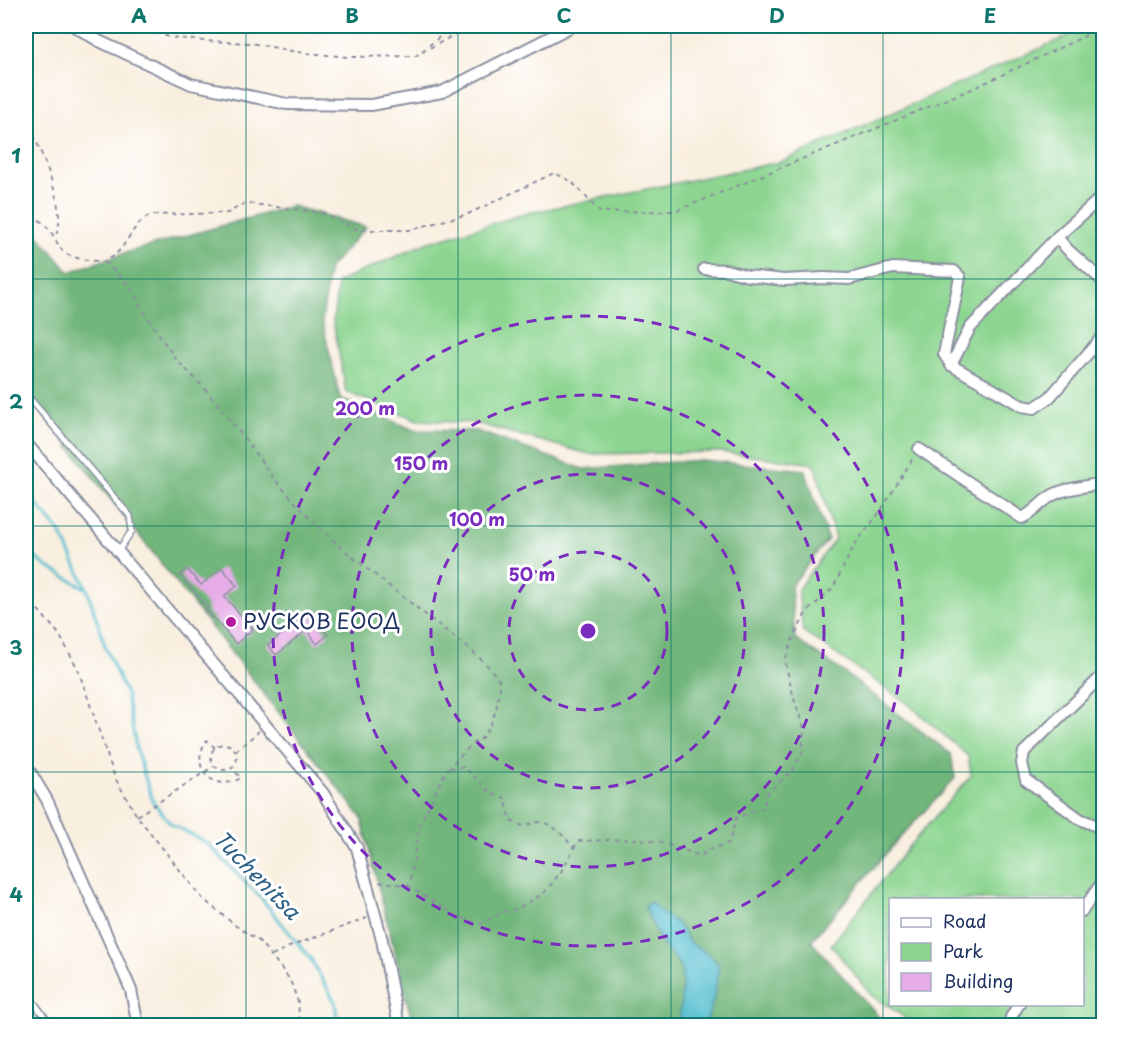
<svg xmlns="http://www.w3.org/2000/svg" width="1129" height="1051" font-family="'Playpen Sans',sans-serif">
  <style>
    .green { fill: #8cd590; stroke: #548277; stroke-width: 1.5; fill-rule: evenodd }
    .forest { fill: #71b67a; stroke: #46726c; stroke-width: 1.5 }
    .water { fill: #54bfd0; stroke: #387797; stroke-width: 1.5 }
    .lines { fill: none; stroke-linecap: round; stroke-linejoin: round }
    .stream { stroke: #54bfd0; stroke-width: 3 }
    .building { fill: #e7ace7 }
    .service-casing { stroke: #8a8f9f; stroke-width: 8 }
    .minor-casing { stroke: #8a8f9f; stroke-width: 14 }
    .path { stroke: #8a8f9f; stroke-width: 2; stroke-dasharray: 4.5 4.5; stroke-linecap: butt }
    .service { stroke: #fff; stroke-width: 5 }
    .minor { stroke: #fff; stroke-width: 10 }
    .grid { fill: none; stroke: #0f766e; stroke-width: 1.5; stroke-opacity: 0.55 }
    .ring { fill: none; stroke: #7b2cbf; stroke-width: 3; stroke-dasharray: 10 8 }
    .poi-dot { fill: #b5179e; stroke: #fff; stroke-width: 2 }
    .labels { text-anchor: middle; stroke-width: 6; stroke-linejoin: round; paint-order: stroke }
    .poi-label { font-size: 21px; fill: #1b2f5e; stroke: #fff; text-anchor: start }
    .water-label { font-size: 22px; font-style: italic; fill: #2f6186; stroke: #fff }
    .centre { fill: #7b2cbf; stroke: #fff; stroke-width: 3 }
    .ring-label { font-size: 18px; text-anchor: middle; font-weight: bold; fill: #7b2cbf; stroke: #fff; stroke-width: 6; stroke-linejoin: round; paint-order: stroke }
    .neatline { fill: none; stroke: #0f766e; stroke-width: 2 }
    .grid-label { font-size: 20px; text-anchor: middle; font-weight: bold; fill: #0f766e }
  </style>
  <rect width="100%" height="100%" fill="#fff"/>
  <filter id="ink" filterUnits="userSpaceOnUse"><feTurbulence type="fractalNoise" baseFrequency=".0167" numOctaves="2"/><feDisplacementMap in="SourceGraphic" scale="12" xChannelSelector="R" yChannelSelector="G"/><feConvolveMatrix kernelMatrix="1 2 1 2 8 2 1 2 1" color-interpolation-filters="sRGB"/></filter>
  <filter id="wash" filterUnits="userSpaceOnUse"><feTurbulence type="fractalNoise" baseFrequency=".008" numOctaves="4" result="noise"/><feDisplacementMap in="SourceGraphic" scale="24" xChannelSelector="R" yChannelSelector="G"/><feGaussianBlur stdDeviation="1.35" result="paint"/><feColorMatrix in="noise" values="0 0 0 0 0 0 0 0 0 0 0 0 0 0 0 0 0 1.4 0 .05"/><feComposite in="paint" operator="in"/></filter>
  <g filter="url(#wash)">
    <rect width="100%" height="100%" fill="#f9efe0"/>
    <path class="green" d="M1091 26H1103V1025H916L871 995 831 945 910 845 971 776 968 756 907 703 803 631 798 589 835 539 815 464 721 452 589 454 475 423 418 420 346 392 333 321 338 282 426 243 528 213 780 162ZM890 900H1082V1004H890Z"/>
    <path class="forest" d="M292 206 366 227 329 268 322 321 340 398 414 430 477 431 583 469 701 460 805 470 828 539 791 586 795 639 842 671 951 754 955 778 895 843 811 941 886 1025H413L361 817 26 392V221L69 272 125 253Z"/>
    <path class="water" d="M650 902 663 914 677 923 690 943 707 953 719 965C716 986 713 1006 705 1025H680C679 1008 686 979 679 964 675 958 668 953 664 946 656 934 651 921 645 907Z"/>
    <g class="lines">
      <g class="stream">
        <path d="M26 491 60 532 87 589 106 649 126 694 137 752 153 802 171 824 207 843 261 898 310 958 335 1002 338 1026"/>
        <path d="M26 550 46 566 85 588"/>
      </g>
    </g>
    <g id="blocks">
      <g class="building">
        <path d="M222 568 237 586 224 596 253 629 236 644 206 609 208 607 180 575 187 569 201 585Z"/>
        <path d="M310 612 328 635 317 644 307 630 276 655 268 645Z"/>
      </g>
    </g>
  </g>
  <g filter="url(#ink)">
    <use href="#blocks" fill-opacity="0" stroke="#8a8f9f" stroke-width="1.5"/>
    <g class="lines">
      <defs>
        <g id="service">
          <path d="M26 394 130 516 132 531 118 551"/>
          <path d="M26 992 47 1020 50 1026"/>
        </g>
        <g id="minor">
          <path d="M74 26 99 41 191 84 287 104 371 105 442 92 572 26"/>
          <path d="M1104 195 1057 237 1067 249 1104 282"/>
          <path d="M704 269 726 270 748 276 784 280 824 278 849 279 893 268 954 271 960 277 944 354 951 365 1022 406 1034 408 1049 398 1104 335"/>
          <path d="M951 365 970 328 1057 237"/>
          <path d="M26 443 323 793 357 848 382 940 399 1026"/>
          <path d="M919 449 1022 518C1036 512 1042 499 1057 493 1068 488 1090 486 1104 483"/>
          <path d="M1104 674 1024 752 1022 763 1026 780 1080 819 1104 829"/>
          <path d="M26 765 47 800 131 990 138 1026"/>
          <path d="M1082 911 1104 880"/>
          <path d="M1012 1026 1011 1017 1019 1004"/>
        </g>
      </defs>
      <use href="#service" class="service-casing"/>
      <use href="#minor" class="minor-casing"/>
      <g class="path">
        <path d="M139 26 149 31 169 37 203 41 251 43 297 52 348 57 416 56 442 35 449 26"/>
        <path d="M422 52 460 32 465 26"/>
        <path d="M26 119C38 144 57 187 59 215 60 223 58 230 55 238"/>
        <path d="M26 207 50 230 60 248 66 254 80 259 105 262C109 259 114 256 117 253 131 238 132 225 151 215L228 213 245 203 323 213 359 230H409L468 214 554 173 571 181 600 212 676 211 974 88 1104 27"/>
        <path d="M105 262 129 285 147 316 174 357 205 389 226 414 276 481 314 523 351 556 472 651 490 668 499 680 500 689 496 710 490 726 484 735 480 740 473 743 446 771 422 820 419 828 410 882 408 886 393 883 377 882"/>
        <path d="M26 596 59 634 78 669 115 778 137 816 202 898 236 926 259 941 278 964 290 980 298 1002 300 1026"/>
        <circle cx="224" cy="757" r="13"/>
        <path d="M215 748 207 740C188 766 212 794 241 778L232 768"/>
        <path d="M236 751 259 731"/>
        <path d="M450 768 464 767 492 794 505 798 511 821 523 826C528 825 533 822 538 822 553 822 565 838 574 848"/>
        <path d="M137 816 214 766"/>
        <path d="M408 886 459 917 480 924 503 912 517 909 544 893 561 872 578 841 637 839 660 842 701 856 710 849 729 843 736 818 763 808 767 793 792 771 802 753 804 729 794 699 785 661 792 641 806 613 833 588 855 544 880 512 913 458"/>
        <path d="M272 956 289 947 367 918"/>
      </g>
      <use href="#service" class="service"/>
      <use href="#minor" class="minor"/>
    </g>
  </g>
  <path class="grid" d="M246 26V1026M458 26V1026M671 26V1026M883 26V1026M26 279H1104M26 526H1104M26 772H1104"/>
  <g class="ring">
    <circle cx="588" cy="631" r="79"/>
    <circle cx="588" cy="631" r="157"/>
    <circle cx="588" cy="631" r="236"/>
    <circle cx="588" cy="631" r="315"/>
  </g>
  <circle class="poi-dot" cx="231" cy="622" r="6"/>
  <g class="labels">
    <g class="poi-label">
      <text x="243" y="629">РУСКОВ ЕООД</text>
    </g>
    <g class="water-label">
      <text transform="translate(257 875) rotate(46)" y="8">Tuchenitsa</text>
    </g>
  </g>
  <circle cx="588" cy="631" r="9" class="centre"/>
  <g class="ring-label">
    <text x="365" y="415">200 m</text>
    <text x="421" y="470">150 m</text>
    <text x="477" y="526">100 m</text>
    <text x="532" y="581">50 m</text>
  </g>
  <rect width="1129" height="1051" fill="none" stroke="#fff" stroke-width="66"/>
  <rect x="889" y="898" width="195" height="108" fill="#ffffff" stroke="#a4acbf" stroke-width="1.5"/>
  <rect x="901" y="918" width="30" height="9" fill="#ffffff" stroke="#a4acbf" stroke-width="1.5"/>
  <text x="943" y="928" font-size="18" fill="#1b2f5e">Road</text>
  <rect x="901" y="943" width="30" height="18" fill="#8cd590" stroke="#a4acbf" stroke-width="1.5"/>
  <text x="943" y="958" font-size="18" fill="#1b2f5e">Park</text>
  <rect x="901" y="973" width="30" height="18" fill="#e7ace7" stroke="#a4acbf" stroke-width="1.5"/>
  <text x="943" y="988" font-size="18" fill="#1b2f5e">Building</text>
  <rect x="33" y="33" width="1063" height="985" class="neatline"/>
  <g class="grid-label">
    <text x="139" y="23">A</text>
    <text x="352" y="23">B</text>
    <text x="564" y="23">C</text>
    <text x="777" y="23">D</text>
    <text x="990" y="23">E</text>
    <text x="16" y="163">1</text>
    <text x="16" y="409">2</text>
    <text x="16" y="655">3</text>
    <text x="16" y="902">4</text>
  </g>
</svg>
